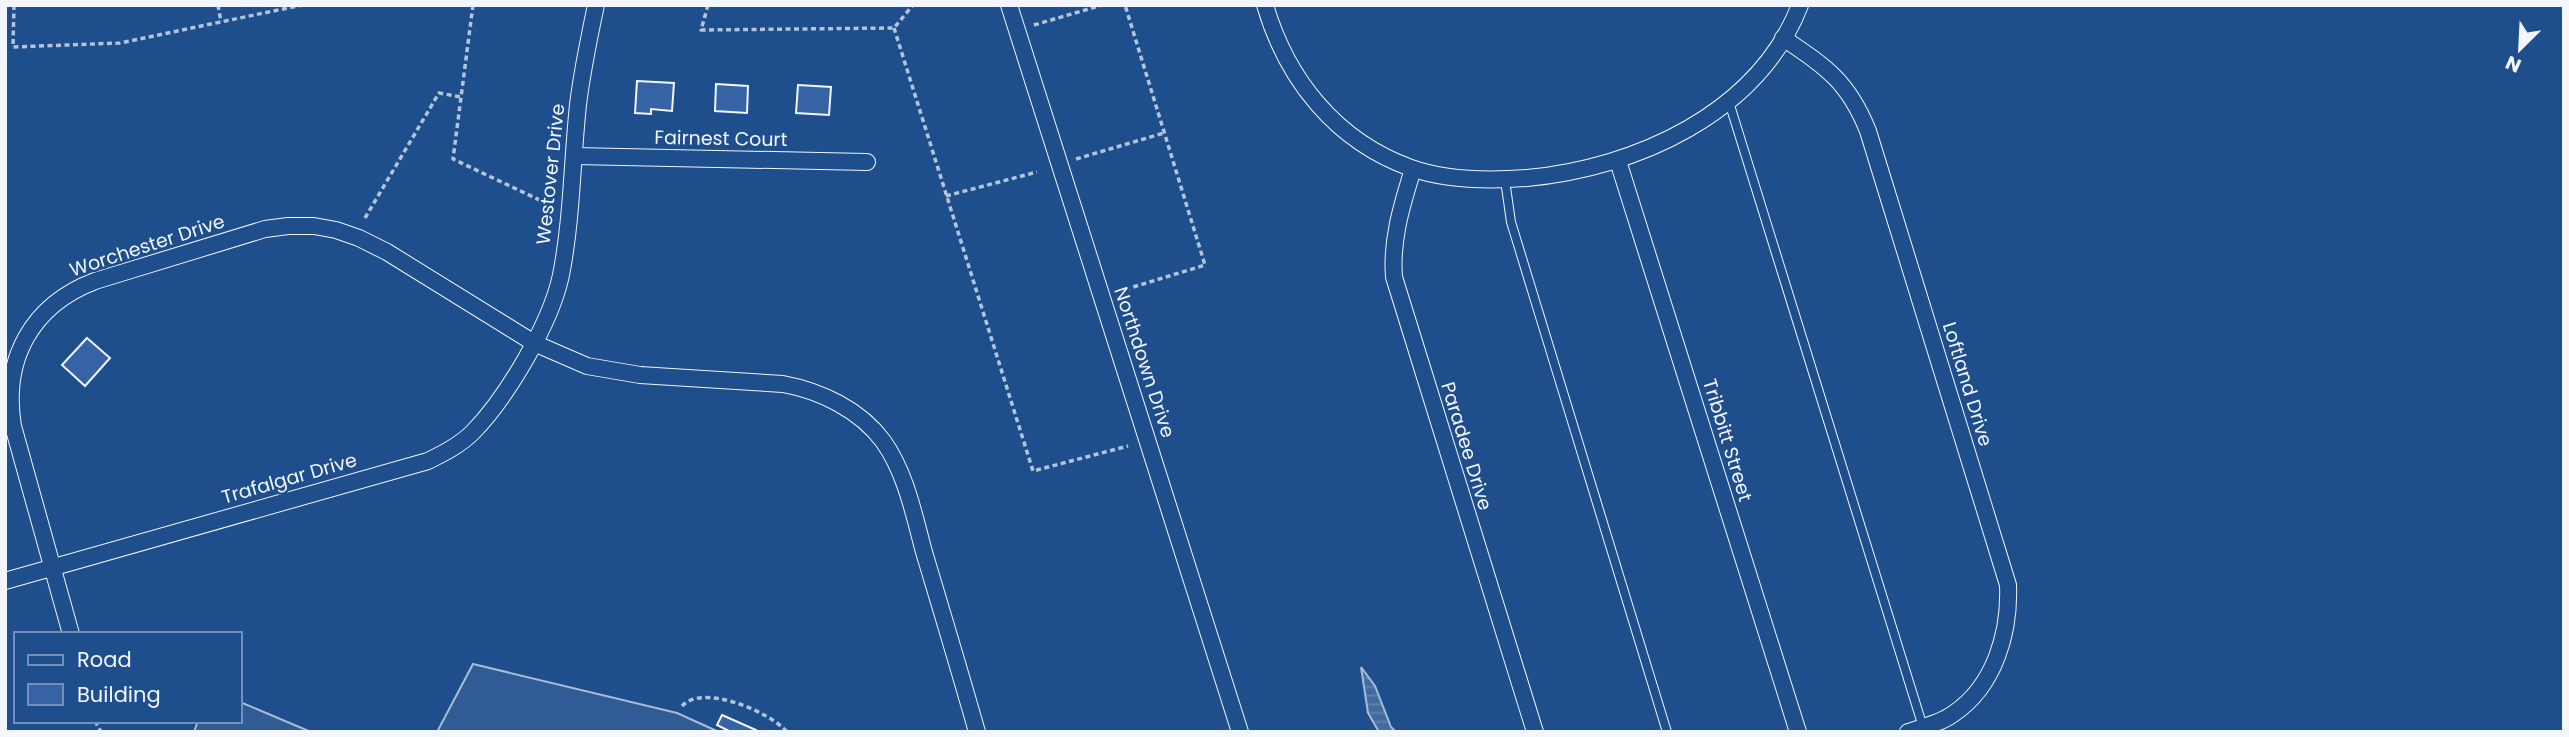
<svg xmlns="http://www.w3.org/2000/svg" width="2569" height="737" font-family="Poppins,sans-serif">
  <style>
    .built { fill: #305b95; stroke: #a8bbd7; stroke-width: 2 }
    .water { fill: url(#water-rules); stroke: #a8bbd7; stroke-width: 2 }
    .building { fill: #3563a3; stroke: #f2f6ff; stroke-width: 2 }
    .lines { fill: none; stroke-linecap: round; stroke-linejoin: round }
    .service-casing { stroke: #f2f6ff; stroke-width: 10 }
    .minor-casing { stroke: #f2f6ff; stroke-width: 18 }
    .path { stroke: #b3c4dc; stroke-width: 3.5; stroke-dasharray: 5 3.5; stroke-linecap: butt }
    .service { stroke: #1f4e8c; stroke-width: 8 }
    .minor { stroke: #1f4e8c; stroke-width: 16 }
    .labels { text-anchor: middle; stroke-width: 5; stroke-linejoin: round; paint-order: stroke }
    .street-label { font-size: 19px; fill: #f2f6ff; stroke: #1f4e8c }
  </style>
  <defs>
    <pattern id="water-rules" width="6" height="5" patternUnits="userSpaceOnUse" patternTransform="scale(1.75)"><rect width="6" height="5" fill="#446ba0"/><path d="M0 2.5h6" fill="none" stroke="#5f81ae"/></pattern>
  </defs>
  <rect width="100%" height="100%" fill="#1f4e8c"/>
  <g class="built">
    <path d="M473 664 677 713 719 732H437Z"/>
    <path d="M240 702 311 732H194L198 721H240Z"/>
  </g>
  <path class="water" d="M1361 667 1375 686 1391 727 1396 732H1379L1368 713Z"/>
  <g class="building">
    <path d="M637 81 674 83 672 111 651 109V114L635 113Z"/>
    <path d="M716 84 748 86 747 113 715 111Z"/>
    <path d="M798 85 831 87 829 115 796 113Z"/>
    <path d="M87 338 110 358 85 386 62 365Z"/>
    <path d="M722 715 756 730 755 732H731L717 725Z"/>
  </g>
  <g class="lines">
    <defs>
      <g id="service">
        <path d="M1729 102 1923 727"/>
        <path d="M1505 180 1511 222 1667 732"/>
      </g>
      <g id="minor">
        <path d="M1009 5 1240 732"/>
        <path d="M1265 5C1287 80 1336 141 1411 168 1448 181 1489 181 1527 178 1635 168 1758 114 1800 5"/>
        <path d="M1783 38C1826 67 1848 81 1868 131L2008 585C2010 632 1995 686 1953 714 1941 723 1923 727 1908 732"/>
        <path d="M575 156 867 162"/>
        <path d="M1618 161 1798 732"/>
        <path d="M1413 169C1402 205 1391 239 1394 277L1535 732"/>
        <path d="M5 581 428 461C444 453 460 445 473 432 507 397 551 323 561 275 572 219 572 161 578 105 582 71 589 38 596 5"/>
        <path d="M71 634 13 426C2 359 32 305 95 281L265 229 288 226H314L336 230 359 238 387 252 534 343 587 366 640 375 783 384C821 391 860 410 883 441 906 473 914 515 924 552 942 612 960 672 977 732"/>
      </g>
    </defs>
    <use href="#service" class="service-casing"/>
    <use href="#minor" class="minor-casing"/>
    <g class="path">
      <path d="M14 5 13 47 120 43 302 5"/>
      <path d="M218 5 221 22"/>
      <path d="M473 5 453 159 548 204"/>
      <path d="M708 5 701 30 894 28 913 5"/>
      <path d="M1034 25 1102 5"/>
      <path d="M894 28 1033 471 1128 446"/>
      <path d="M1076 159 1164 133"/>
      <path d="M946 196 1037 172"/>
      <path d="M365 218 439 93 461 97"/>
      <path d="M1117 292 1205 265 1125 5"/>
      <path d="M682 706C703 683 770 712 787 732"/>
      <path d="M95 721 101 732"/>
    </g>
    <use href="#service" class="service"/>
    <use href="#minor" class="minor"/>
  </g>
  <g class="labels">
    <g class="street-label">
      <text transform="translate(721 138) rotate(1)" y="7">Fairnest Court</text>
      <text transform="translate(550 174) rotate(-84)" y="7">Westover Drive</text>
      <text transform="translate(147 245) rotate(-18)" y="7">Worchester Drive</text>
      <text transform="translate(1145 362) rotate(72)" y="7">Northdown Drive</text>
      <text transform="translate(1968 384) rotate(73)" y="7">Loftland Drive</text>
      <text transform="translate(1728 440) rotate(73)" y="7">Tribbitt Street</text>
      <text transform="translate(1467 446) rotate(73)" y="7">Paradee Drive</text>
      <text transform="translate(289 478) rotate(-16)" y="7">Trafalgar Drive</text>
    </g>
  </g>
  <rect width="2569" height="737" fill="none" stroke="#f2f6ff" stroke-width="14"/>
  <rect x="14" y="632" width="228" height="91" fill="#1f4e8c" stroke="#7391ba" stroke-width="2"/>
  <rect x="28" y="655" width="35" height="10" fill="#1f4e8c" stroke="#7391ba" stroke-width="2"/>
  <text x="77" y="667" font-size="21" fill="#f2f6ff">Road</text>
  <rect x="28" y="684" width="35" height="21" fill="#3563a3" stroke="#7391ba" stroke-width="2"/>
  <text x="77" y="702" font-size="21" fill="#f2f6ff">Building</text>
  <g transform="translate(2520 49) rotate(204)" stroke="#1f4e8c" stroke-width="5" paint-order="stroke">
  <path d="M0-5L12 26L0 18L-12 26Z" fill="#f2f6ff"/>
  <text y="-10" font-size="19" font-weight="bold" text-anchor="middle" fill="#f2f6ff">N</text>
  </g>
</svg>
